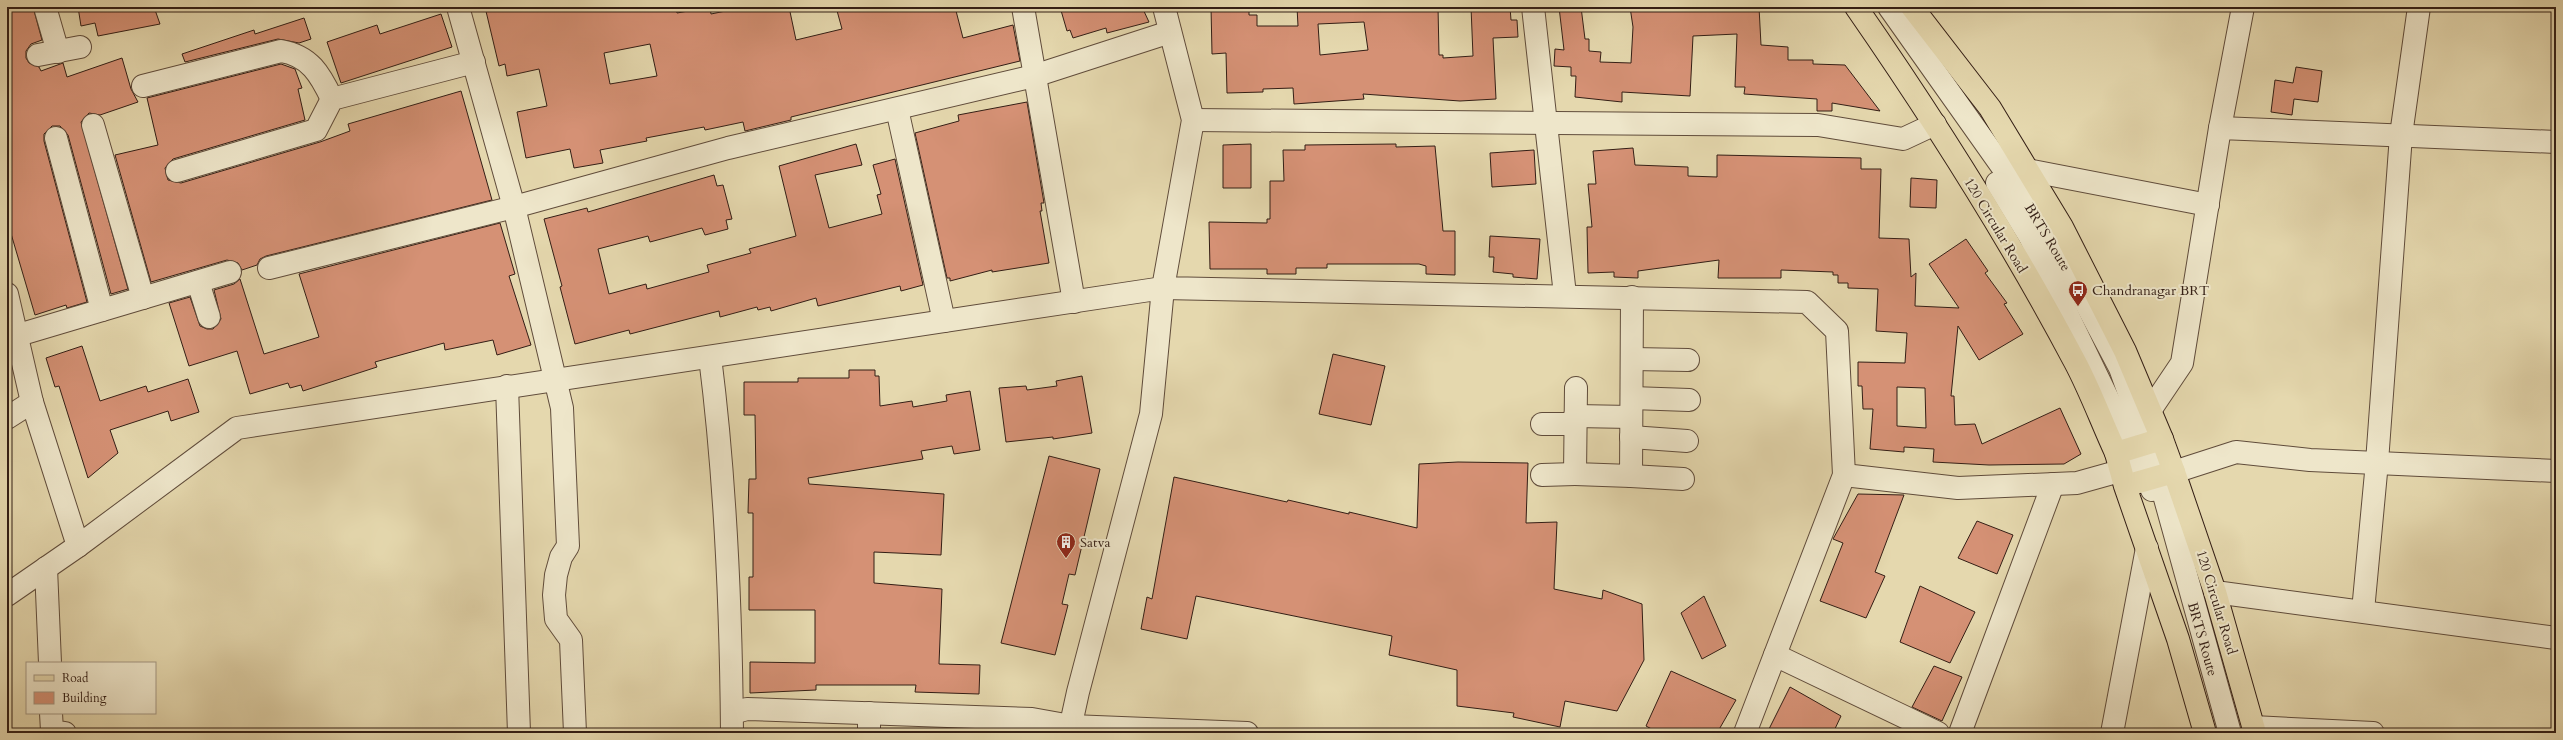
<svg xmlns="http://www.w3.org/2000/svg" width="2563" height="740" font-family="Cardo,serif">
  <style>
    .building { fill: #d59175; stroke: #331e15; fill-rule: evenodd }
    .lines { fill: none; stroke-linecap: round; stroke-linejoin: round }
    .minor-casing { stroke: #604c3b; stroke-width: 24 }
    .major-casing { stroke: #331e15; stroke-width: 24 }
    .minor { stroke: #eee6ca; stroke-width: 22 }
    .major { stroke: #e5d8ae; stroke-width: 22 }
    .labels { text-anchor: middle; stroke-width: 4; stroke-linejoin: round; paint-order: stroke }
    .street-label { font-size: 14px; fill: #331e15; stroke: #eee6ca }
    .poi-label { font-size: 14px; fill: #331e15; stroke: #eee6ca; text-anchor: start }
  </style>
  <rect width="100%" height="100%" fill="#e5d8ae"/>
  <filter id="stains"><feTurbulence type="fractalNoise" baseFrequency=".005" numOctaves="4"/><feColorMatrix values="0 0 0 0 .2 0 0 0 0 .09 0 0 0 0 .02 0 0 0 .5 -.17"/></filter>
  <radialGradient id="worn" r=".72"><stop offset=".6" stop-color="#630" stop-opacity="0"/><stop offset="1" stop-color="#630" stop-opacity=".3"/></radialGradient>
  <g class="building">
    <path d="M7 7H33L42 40 31 44 26 51V58L29 63 39 67 41 71 63 63 67 77 122 58 131 89 138 102 100 115 89 113 81 122 128 289 111 294 68 135 60 126H52L44 134V141L87 302 67 308 66 305 35 315 7 220Z"/>
    <path d="M78 7H154L160 24 98 36 95 23 81 26Z"/>
    <path d="M485 7H676L677 13 710 7 711 14 745 7H789L796 40 842 29 836 7H899V11L917 7H955L963 38 1013 25 1020 61 791 117V120L745 131 743 122 705 130 704 127 646 138 647 141 600 150 603 163 574 168 570 149 526 158 517 112 547 106 539 69 507 76 505 64 499 66ZM650 44 657 76 610 84 604 53Z"/>
    <path d="M1060 7H1142L1149 22 1107 33 1106 28 1073 38 1070 30 1067 31Z"/>
    <path d="M1211 7H1249V15H1257V26H1298L1297 7H1438L1439 55H1443V58L1473 56 1471 7H1510L1511 20H1517L1518 37 1493 38 1496 99 1460 101 1363 94 1364 99 1294 104 1293 88 1263 89V92L1227 93 1226 53 1212 54ZM1364 22 1368 50 1320 55 1318 24Z"/>
    <path d="M1559 7H1581L1585 39H1589V51L1601 52 1600 62 1631 63 1633 27 1630 7H1759L1761 45 1788 47V60H1813V64L1845 65 1880 111 1832 103V111H1817V99L1744 94 1745 87H1735L1737 34 1693 36 1690 96 1622 92V102L1575 97 1576 76H1571V67L1554 66 1555 49 1564 50Z"/>
    <path d="M441 14 452 47 341 83 327 42 377 25 380 34Z"/>
    <path d="M304 18 311 39 299 43 278 39 185 62 182 54 254 30 255 34Z"/>
    <path d="M281 64 295 69 302 88 298 89 305 120 173 159 165 168 168 180 181 183 320 142 350 131 348 124 461 91 492 200 266 256 260 259 257 265 242 270 238 263 227 260 151 282 115 155 158 145 147 98Z"/>
    <path d="M2296 67 2322 71 2318 102 2294 99 2292 115 2271 112 2275 80 2293 83Z"/>
    <path d="M1027 102 1044 203H1041L1042 211H1040L1049 263 992 272V270L950 281V278H947L915 133 959 121 958 115Z"/>
    <path d="M856 144 862 165 815 175 829 228 882 214 877 195 881 194 873 165 895 159 923 285 901 291 900 286 818 306 816 298 771 311 770 307 758 310 757 307 720 317 719 311 630 334 629 330 575 344 560 287 562 286 544 219 587 208 588 212 714 175 717 186 723 185 732 219 726 220 728 229 705 235 702 228 650 242 648 236 598 249 609 294 646 284 647 289 709 272 707 265 751 253 749 249 796 236 779 166Z"/>
    <path d="M1251 144V188H1223V145Z"/>
    <path d="M1396 144V147L1435 146 1443 231H1455V275L1426 274V266L1419 264H1327V268H1296V274H1267V269H1210L1209 222 1267 223V219H1270V181H1284L1283 150H1305V145Z"/>
    <path d="M1633 148 1635 165 1688 167V176L1717 177V155L1861 158V169H1881L1879 238 1909 239 1911 277 1916 273 1915 306 1959 308 1929 264 1966 239 1988 271 1985 273 2007 303 2004 304 2023 334 1979 360 1958 326 1951 396H1954L1955 425 1975 424 1982 444 2060 408 2081 454 2064 464 1989 465 1933 462 1934 449 1904 447V452L1870 449 1873 409H1863L1862 386H1858V362L1905 363 1907 333 1876 331 1878 289 1848 288V283H1838V275H1833V272L1781 270V278H1718L1719 260 1638 271V278L1614 277V272L1588 273 1587 227H1592L1588 184H1596L1593 151ZM1897 387 1925 388 1926 428 1897 426Z"/>
    <path d="M1534 150 1536 184 1492 187 1490 153Z"/>
    <path d="M1911 178 1937 180 1936 208 1910 207Z"/>
    <path d="M500 223 515 274 509 276 531 345 497 355 493 340 445 350 444 343 375 362 377 367 303 391 301 385 290 388 288 383 250 394 237 351 189 366 169 303 190 297 200 326 207 329H213L221 319 214 290 234 284 240 279 264 354 319 337 299 274Z"/>
    <path d="M1490 236 1540 239 1537 279 1513 277V274L1493 272 1494 257H1489Z"/>
    <path d="M82 346 100 401 146 386 148 392 188 379 199 412 171 421 168 411 110 430 118 453 88 478 59 386 55 387 46 358Z"/>
    <path d="M1333 354 1385 366 1371 425 1319 414Z"/>
    <path d="M849 370H875V376H879L880 406 912 401 913 407 947 401 946 395 970 391 980 450 954 454 952 446 921 451 923 459 808 478 809 484 944 494 941 555 874 552V583L942 589 939 664 980 665 979 694 915 692 916 685H816V690L750 693V662L815 663V610H749V577H753V513H748L749 479H756L755 415H744V382H798V378H849Z"/>
    <path d="M1082 376 1092 433 1053 439V437L1006 442 999 388 1026 386 1027 390 1057 386 1056 381Z"/>
    <path d="M1049 456 1100 469 1075 575 1069 574 1062 604 1068 605 1055 655 1001 643Z"/>
    <path d="M1458 462 1528 463 1526 523 1557 522 1554 589 1602 599 1603 590 1642 604 1644 660 1617 711 1565 701 1560 727 1513 717 1514 713 1457 706V670L1389 655 1392 636 1196 596 1187 639 1141 629 1147 597 1152 599 1174 477 1287 502 1288 500 1349 514V512L1417 528 1419 464Z"/>
    <path d="M1858 494 1904 495 1875 572 1885 576 1866 618 1820 601 1843 543 1833 539Z"/>
    <path d="M1977 521 2013 535 1997 574 1958 558Z"/>
    <path d="M1920 586 1975 612 1950 663 1900 642Z"/>
    <path d="M1704 596 1726 646 1702 659 1681 613Z"/>
    <path d="M1934 666 1962 677 1942 721 1912 707Z"/>
    <path d="M1671 671 1736 700 1717 733H1659L1646 726Z"/>
    <path d="M1790 687 1841 716 1833 733H1767Z"/>
  </g>
  <g class="lines">
    <defs>
      <g id="minor">
        <path d="M45 7 58 52"/>
        <path d="M458 7 514 207 562 408 568 546 561 557 556 575 554 595 556 619 571 640 575 733"/>
        <path d="M1023 7 1074 302"/>
        <path d="M1164 7 1193 120 1163 288 1807 302 1837 331 1844 475 1745 733"/>
        <path d="M1533 7 1565 295"/>
        <path d="M1889 7 2047 230 2120 368 2159 477 2230 733"/>
        <path d="M38 55 80 47"/>
        <path d="M143 86 281 51C310 56 320 74 332 99"/>
        <path d="M897 109 944 321"/>
        <path d="M1193 120 1818 125 1903 139 1935 124"/>
        <path d="M93 125 143 298"/>
        <path d="M2220 128 2243 7"/>
        <path d="M56 138 102 310"/>
        <path d="M2027 170 2208 205"/>
        <path d="M177 171 316 130 332 99 474 62"/>
        <path d="M1997 183 2030 237 2152 490"/>
        <path d="M269 268 514 207 728 148 1034 76 1170 32"/>
        <path d="M198 282 209 317"/>
        <path d="M7 294 32 402 78 546"/>
        <path d="M15 336 230 272"/>
        <path d="M710 357C726 482 731 608 732 733"/>
        <path d="M1633 359 1688 360"/>
        <path d="M507 386 519 733"/>
        <path d="M1576 388 1575 474 1631 476 1632 297"/>
        <path d="M1632 398 1689 400"/>
        <path d="M2151 409 2182 363 2220 128 2556 142"/>
        <path d="M1575 416 1631 417"/>
        <path d="M7 418 32 402"/>
        <path d="M1542 424H1575"/>
        <path d="M1631 437 1687 441"/>
        <path d="M2174 472 2236 452 2310 460 2556 471"/>
        <path d="M1542 475 1575 474"/>
        <path d="M1844 475 1958 488 2077 483 2120 471"/>
        <path d="M1631 476 1683 479"/>
        <path d="M46 568 50 663"/>
        <path d="M2215 592 2556 638"/>
        <path d="M7 595 78 546 237 428 1163 288 1151 414 1078 692 1069 733"/>
        <path d="M2363 611 2377 462 2401 135 2419 7"/>
        <path d="M1775 655 1938 733"/>
        <path d="M51 713 52 731 65 733"/>
        <path d="M732 713 747 709 1032 719 1071 726 1247 733"/>
        <path d="M2253 727 2373 733"/>
        <path d="M869 733V713"/>
        <path d="M1960 733 2053 484"/>
        <path d="M2112 733 2147 548"/>
      </g>
      <g id="major">
        <path d="M1856 7C1935 121 2010 239 2075 362 2091 392 2102 423 2116 453"/>
        <path d="M1912 7 1990 108 2062 227 2125 351 2162 439"/>
        <path d="M2174 472 2215 592 2255 733"/>
        <path d="M2125 486 2174 472 2162 439 2116 453 2125 486 2178 639 2205 733"/>
      </g>
    </defs>
    <use href="#minor" class="minor-casing"/>
    <use href="#major" class="major-casing"/>
    <use href="#minor" class="minor"/>
    <use href="#major" class="major"/>
  </g>
  <defs>
    <symbol id="bus-pin" viewBox="-11 -11 22 30"><path d="M0 17L-7.5 6A9.5 9.5 0 1 1 7.5 6Z" fill="#8f2418" stroke="#eee6ca"/><path d="M-5-6H5V4H4V6H2V4H-2V6H-4V4H-5ZM-3.5-4V0h7V-4ZM-3.5 1.2v1.5H-2V1.2ZM2 1.2v1.5H3.5V1.2Z" fill="#fff"/></symbol>
    <symbol id="building-pin" viewBox="-11 -11 22 30"><path d="M0 17L-7.5 6A9.5 9.5 0 1 1 7.5 6Z" fill="#8f2418" stroke="#eee6ca"/><path d="M-4-6H4V6H1V3H-1V6H-4ZM-2.5-4.3h1.7v1.8h-1.7ZM.8-4.3h1.7v1.8H.8ZM-2.5-1h1.7V.8h-1.7ZM.8-1h1.7V.8H.8Z" fill="#fff"/></symbol>
  </defs>
  <g fill-rule="evenodd">
    <use href="#bus-pin" x="2067" y="279" width="22" height="30"/>
    <use href="#building-pin" x="1055" y="531" width="22" height="30"/>
  </g>
  <g class="labels">
    <g class="street-label">
      <text transform="translate(1996 225) rotate(59)" y="5">120 Circular Road</text>
      <text transform="translate(2048 237) rotate(59)" y="5">BRTS Route</text>
      <text transform="translate(2217 602) rotate(73)" y="5">120 Circular Road</text>
      <text transform="translate(2203 639) rotate(74)" y="5">BRTS Route</text>
    </g>
    <g class="poi-label">
      <text x="2092" y="295">Chandranagar BRT</text>
      <text x="1080" y="547">Satva</text>
    </g>
  </g>
  <rect width="2563" height="740" fill="none" stroke="#e5d8ae" stroke-width="24"/>
  <rect x="8" y="8" width="2547" height="724" fill="none" stroke="#331e15" stroke-width="2"/>
  <rect x="12" y="12" width="2539" height="716" fill="none" stroke="#331e15"/>
  <rect x="26" y="662" width="130" height="52" fill="#eee6ca" stroke="#a39682"/>
  <rect x="34" y="675" width="20" height="6" fill="#e5d8ae" stroke="#a39682"/>
  <text x="62" y="682" font-size="12" fill="#331e15">Road</text>
  <rect x="34" y="692" width="20" height="12" fill="#d59175" stroke="#a39682"/>
  <text x="62" y="702" font-size="12" fill="#331e15">Building</text>
  <rect width="100%" height="100%" filter="url(#stains)"/>
  <rect width="100%" height="100%" fill="url(#worn)"/>
</svg>
